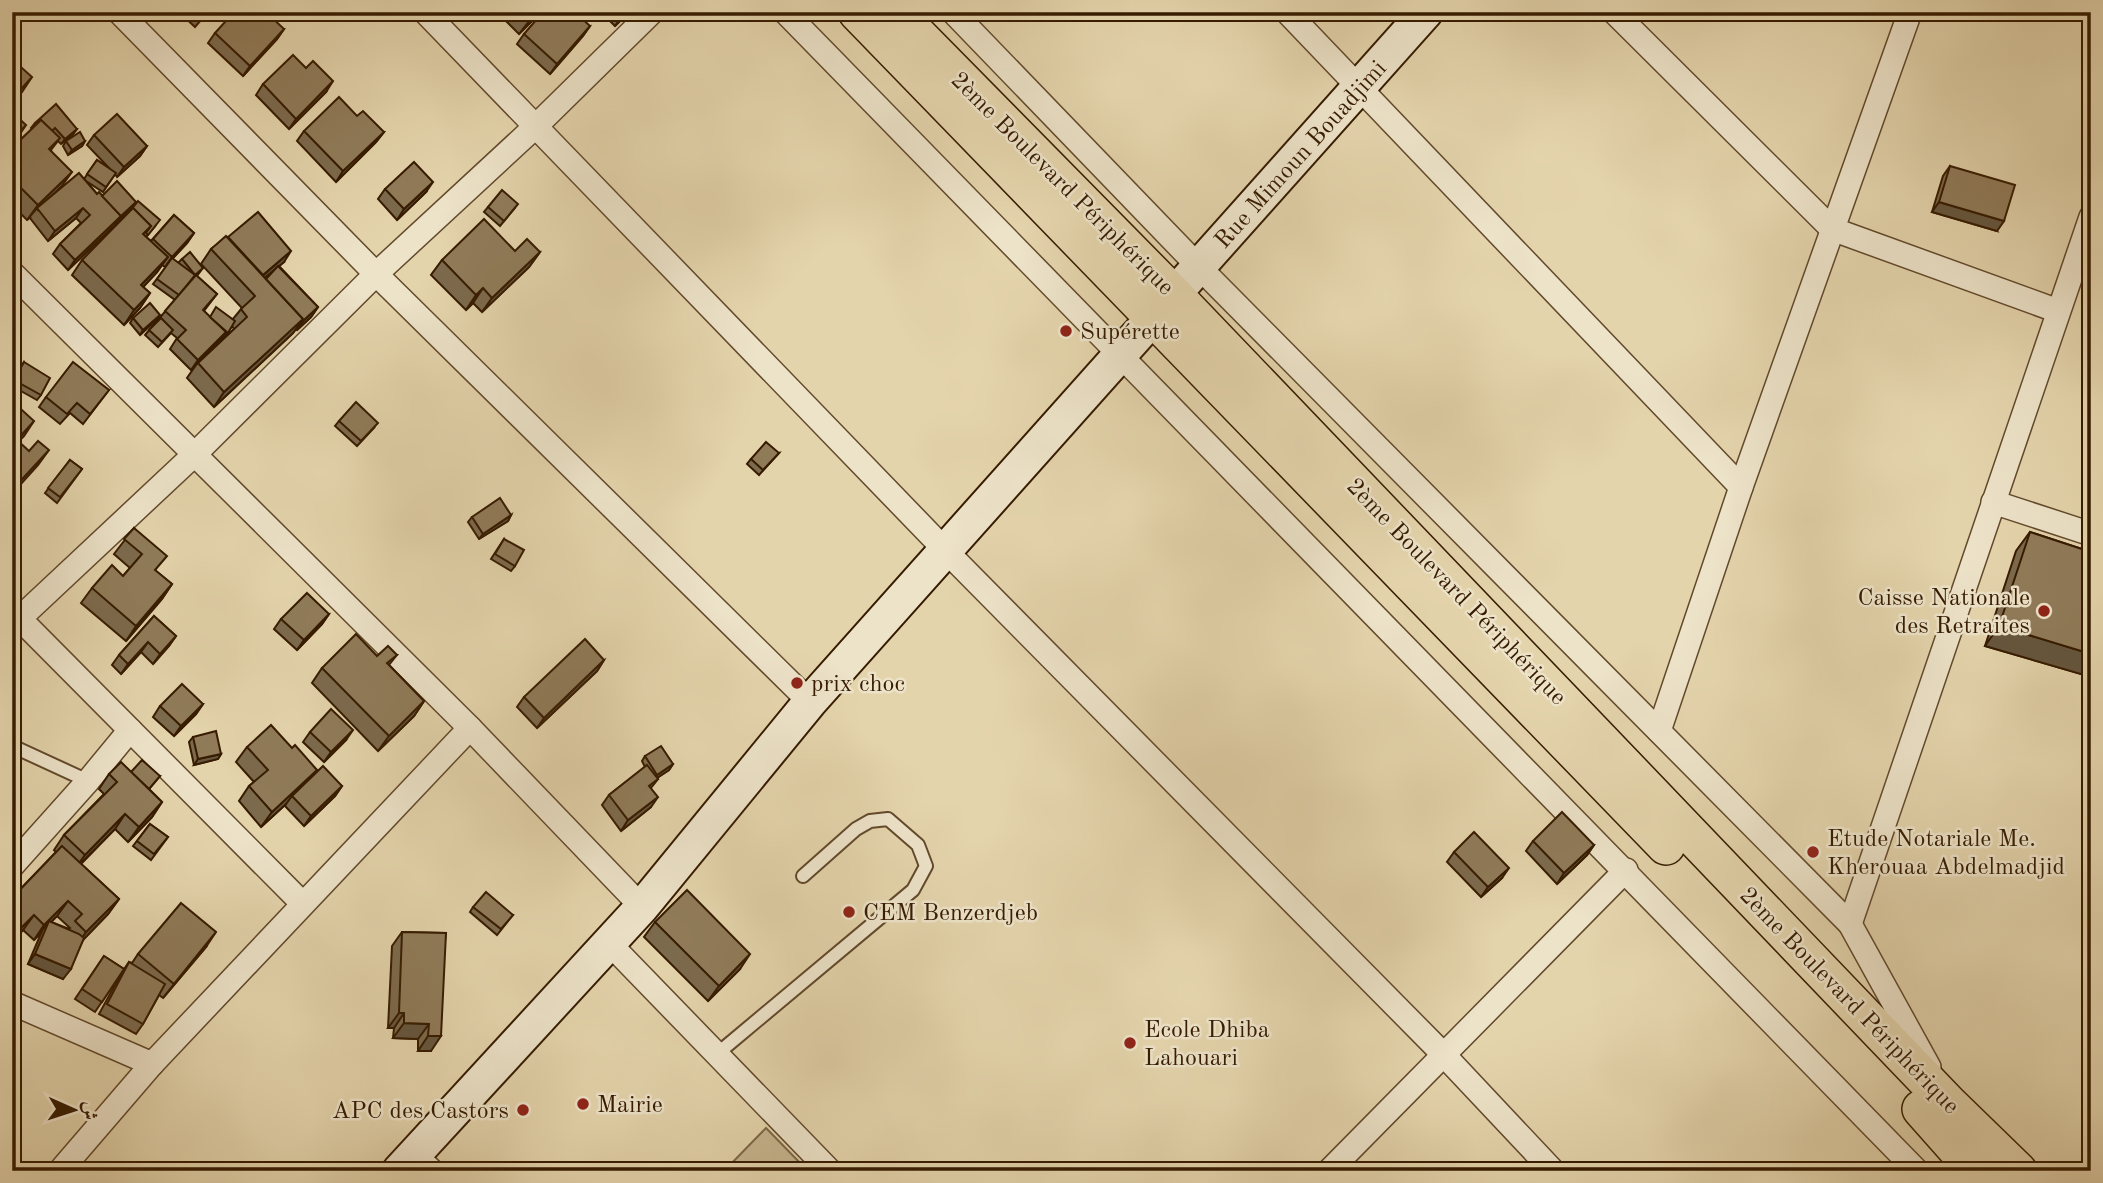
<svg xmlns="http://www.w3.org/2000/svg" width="2103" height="1183" font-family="'Old Standard TT',Amiri,serif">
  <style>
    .green { fill: #c6b58f; stroke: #7e6848; stroke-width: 2 }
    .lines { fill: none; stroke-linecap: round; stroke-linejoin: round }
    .lane-casing { stroke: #62492b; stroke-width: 16 }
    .street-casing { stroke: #62492b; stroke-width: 26 }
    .secondary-casing { stroke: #361b00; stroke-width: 37 }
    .primary-casing { stroke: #361b00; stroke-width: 40 }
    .lane { stroke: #ede3c9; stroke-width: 12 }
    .street { stroke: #ede3c9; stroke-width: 23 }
    .secondary { stroke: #ede3c9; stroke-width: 33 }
    .primary { stroke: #e4d4ac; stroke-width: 37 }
    .wall { fill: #7c6a4d; stroke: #361b00; stroke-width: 2; fill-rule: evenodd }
    .shaded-wall { fill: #65563e; stroke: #361b00; stroke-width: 2 }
    .building { fill: #907b59; stroke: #361b00; stroke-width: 2 }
    .poi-dot { fill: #8f2418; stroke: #ede3c9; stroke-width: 2.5 }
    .labels { text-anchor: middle; stroke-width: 5; stroke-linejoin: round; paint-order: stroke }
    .street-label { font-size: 24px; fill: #361b00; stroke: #ede3c9 }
    .poi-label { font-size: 24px; fill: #361b00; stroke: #ede3c9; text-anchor: start }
  </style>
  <rect width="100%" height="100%" fill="#e4d4ac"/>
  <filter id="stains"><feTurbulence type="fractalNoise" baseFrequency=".00286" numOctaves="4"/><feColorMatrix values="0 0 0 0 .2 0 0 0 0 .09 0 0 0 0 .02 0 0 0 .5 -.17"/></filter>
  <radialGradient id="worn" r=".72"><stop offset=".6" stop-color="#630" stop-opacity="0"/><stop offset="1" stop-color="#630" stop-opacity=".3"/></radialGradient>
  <path class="green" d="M766 1128 808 1171H724Z"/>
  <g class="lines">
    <defs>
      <g id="lane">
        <path d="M12 746 88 781"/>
        <path d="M717 1054 913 890 926 866 918 845 888 819 870 821 856 829 803 876"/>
      </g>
      <g id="street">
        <path d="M119 12 376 274 810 702"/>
        <path d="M425 12 946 551 1443 1054 1553 1171"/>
        <path d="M785 12 1917 1171"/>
        <path d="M953 12 1199 267 1850 924 1929 1067"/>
        <path d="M1287 12 1741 487"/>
        <path d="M1614 12 1832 229 2058 311"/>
        <path d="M12 273 470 728 642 907"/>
        <path d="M1993 502 2091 534"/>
        <path d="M12 611 303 904"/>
        <path d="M20 618 195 454 376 274 536 126 652 12"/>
        <path d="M1659 731 1741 487 1910 12"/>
        <path d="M12 866 88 781 130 730"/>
        <path d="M1850 924 2091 217"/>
        <path d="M610 944 830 1171"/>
        <path d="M12 1003 152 1064"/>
        <path d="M414 1154 432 1171"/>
        <path d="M60 1171 152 1064 470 728"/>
        <path d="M1329 1171 1626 870"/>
      </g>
      <path id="secondary" d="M399 1171 642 907 810 702 1426 12"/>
      <g id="primary">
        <path d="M857 12 1666 846"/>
        <path d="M895 12 1173 294 1948 1103 2018 1171"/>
        <path d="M1921 1109 1976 1171"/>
      </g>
    </defs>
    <use href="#lane" class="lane-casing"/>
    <use href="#street" class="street-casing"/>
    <use href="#secondary" class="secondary-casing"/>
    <use href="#primary" class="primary-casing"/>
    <use href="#lane" class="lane"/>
    <use href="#street" class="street"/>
    <use href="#secondary" class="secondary"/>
    <use href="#primary" class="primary"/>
  </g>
  <g class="wall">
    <path d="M179 12H208L195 27Z"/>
    <path d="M497 12H541L519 34Z"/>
    <path d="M601 12H629L615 26Z"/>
    <path d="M590 26 583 36 550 74 517 44 524 34Z"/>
    <path d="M284 29 277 39 243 76 208 43 215 33Z"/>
    <path d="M263 84 326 92 289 129 256 95Z"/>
    <path d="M35 123 77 129 73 134 61 144 58 141 51 150 61 187 54 194 84 179 97 160 110 169 87 145 94 135 147 146 140 156 117 177 115 174 103 192 86 181 97 194 136 202 114 226 68 270 53 254 60 244 81 223 76 218 48 241 30 218 31 217 27 220 12 205V148L32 129 31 128Z"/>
    <path d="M304 131 384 132 376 142 336 182 297 141Z"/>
    <path d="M66 141H85L82 146 68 155 63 146Z"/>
    <path d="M1950 166 1997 231 1932 212 1943 176Z"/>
    <path d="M385 189 426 192 397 220 378 199Z"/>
    <path d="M488 207 514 209 500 226 484 212Z"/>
    <path d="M174 215 194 233 187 243 172 259 178 263 182 259 203 268 197 276 217 294 204 311 210 317 233 319 242 308 201 264 211 249 228 237 284 262 279 266 318 307 311 317 297 330 296 329 293 333 214 407 187 378 196 365 191 370 170 349 177 338 171 333 158 347 145 335 175 300 153 284 169 263 165 267 162 265 157 272 143 287 150 293 140 308 124 325 72 275 82 260 156 225 146 237 151 241ZM232 326 234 329 206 355 223 337 224 338Z"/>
    <path d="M540 252 529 267 482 312 473 303 466 310 431 275 442 260Z"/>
    <path d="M133 318 156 320 140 335 130 323Z"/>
    <path d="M24 362 41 395 37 400 12 386V382Z"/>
    <path d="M109 390 83 424 70 413 60 424 39 407 46 397Z"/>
    <path d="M339 421 374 428 357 446 335 426Z"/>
    <path d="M779 453 759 475 747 464 751 459Z"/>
    <path d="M70 460 82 469 57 503 45 493Z"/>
    <path d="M511 515 508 521 479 539 468 522 472 517Z"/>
    <path d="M134 528 156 571 172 584 162 599 126 641 81 603 92 588 123 576 130 568 114 554Z"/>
    <path d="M2030 532 2091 552V677L1985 646 2016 551Z"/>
    <path d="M504 539 515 566 511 571 491 559Z"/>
    <path d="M329 614 322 624 297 650 274 629 281 619Z"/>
    <path d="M154 616 176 636 169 646 153 664 141 652 121 674 112 665 119 655Z"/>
    <path d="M397 655 389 665 424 701 414 716 378 751 312 683 322 668 377 656Z"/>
    <path d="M604 660 597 671 537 728 517 707 524 697Z"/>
    <path d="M203 704 196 714 174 736 153 717 160 706Z"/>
    <path d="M310 732 346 740 324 762 303 742Z"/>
    <path d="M193 737 221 754 218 759 194 765 189 742Z"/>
    <path d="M247 747 292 748 317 770 342 786 335 796 304 826 285 806 286 804 261 827 239 801 249 786 254 782 236 762Z"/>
    <path d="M645 756 673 764 669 770 657 778 658 779 651 788V807L621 831 602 805 609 795 645 767 642 761Z"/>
    <path d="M131 772 160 776 149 789 162 802 152 817 128 842 115 829 81 864 119 899 108 914 83 940 63 979 28 964 42 931 34 940 23 930 12 942V898L56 852 54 850 64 835 104 794 99 789 109 774ZM57 916 70 928 69 929 51 922Z"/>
    <path d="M150 824 168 837 151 860 133 846Z"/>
    <path d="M1533 841 1594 845 1587 855 1557 884 1526 851Z"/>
    <path d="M1454 852 1502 878 1481 897 1447 862Z"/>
    <path d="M473 907 513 915 497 935 470 912Z"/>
    <path d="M655 922 740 969 708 1001 644 937Z"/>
    <path d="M402 932 446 933 431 1051H418V1039L393 1038 394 1028H388L392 946Z"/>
    <path d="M206 947 163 998 159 995 143 1024 136 1034 99 1014 122 972 129 962 132 963 138 954Z"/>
    <path d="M104 956 124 969 95 1012 75 999Z"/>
  </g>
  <g class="shaded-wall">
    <path d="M537 12H541L519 34 530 20Z"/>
    <path d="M626 12H629L615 26 622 16Z"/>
    <path d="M590 26 583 36 550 74 557 64Z"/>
    <path d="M284 29 277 39 243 76 250 66Z"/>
    <path d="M32 77 22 92 12 102V99Z"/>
    <path d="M333 81 326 92 289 129 296 119Z"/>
    <path d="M26 125 16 140 12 143V140Z"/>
    <path d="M77 129 73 134 61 144 65 139Z"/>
    <path d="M384 132 376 142 336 182 343 171Z"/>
    <path d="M85 141 82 146 68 155 72 150Z"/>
    <path d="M147 146 140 156 117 177 124 167Z"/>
    <path d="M72 172 61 187 38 210 37 208 27 220 38 205Z"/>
    <path d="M433 182 426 192 397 220 404 209Z"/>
    <path d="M136 202 114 226 68 270 75 260Z"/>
    <path d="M1939 202 2004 221 1997 231 1932 212Z"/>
    <path d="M83 208 76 218 48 241 55 231Z"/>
    <path d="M194 233 187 243 165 267 172 257Z"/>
    <path d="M291 251 284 262 251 289 259 279Z"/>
    <path d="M540 252 529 267 482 312 492 298Z"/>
    <path d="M168 257 157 272 131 300 141 285Z"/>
    <path d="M483 288 473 303 466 310 476 295Z"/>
    <path d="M150 293 140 308 124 325 134 310Z"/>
    <path d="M318 307 311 317 297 330 304 320Z"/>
    <path d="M160 315 156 320 140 335 143 330Z"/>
    <path d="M303 319 293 333 214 407 224 392Z"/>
    <path d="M226 332 219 342 191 370 198 360Z"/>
    <path d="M34 421 24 436 12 448 17 440Z"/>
    <path d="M49 450 38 465 12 494V490Z"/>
    <path d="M511 515 508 521 479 539 483 534Z"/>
    <path d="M172 584 162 599 126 641 136 626Z"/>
    <path d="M329 614 322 624 297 650 304 640Z"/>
    <path d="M1999 626 2091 654V677L1985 646Z"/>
    <path d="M176 636 169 646 153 664 160 654Z"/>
    <path d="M148 642 141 652 121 674 128 664Z"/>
    <path d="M604 660 597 671 537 728 544 718Z"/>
    <path d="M424 701 414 716 378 751 389 736Z"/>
    <path d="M203 704 196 714 174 736 181 726Z"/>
    <path d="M353 730 346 740 324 762 331 752Z"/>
    <path d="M221 754 218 759 194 765 198 759Z"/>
    <path d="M673 764 669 770 654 780 657 775Z"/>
    <path d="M317 770 307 785 292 796 286 804 261 827 272 812Z"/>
    <path d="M342 786 335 796 304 826 311 816Z"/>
    <path d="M658 797 651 807 621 831 628 820Z"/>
    <path d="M162 802 152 817 128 842 139 827Z"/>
    <path d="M125 814 115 829 74 870 85 855Z"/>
    <path d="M1594 845 1587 855 1557 884 1564 873Z"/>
    <path d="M1509 868 1502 878 1481 897 1488 887Z"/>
    <path d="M119 899 108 914 76 947 86 932Z"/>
    <path d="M68 901 57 916 47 926 49 921 42 931 34 940 44 925Z"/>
    <path d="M34 915 23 930 12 942V938L14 935Z"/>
    <path d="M216 932 206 947 163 998 174 984Z"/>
    <path d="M35 954 71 969 63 979 28 964Z"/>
    <path d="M750 954 740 969 708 1001 719 986Z"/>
    <path d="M399 1013H404L394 1028H388Z"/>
    <path d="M404 1023 429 1024 418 1039 393 1038Z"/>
    <path d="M428 1036H441L431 1051H418Z"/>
  </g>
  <g class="building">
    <path d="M197 12H206L202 17Z"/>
    <path d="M234 12H252L256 17 260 12H266L284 29 250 66 215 33Z"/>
    <path d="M522 12H537L530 20Z"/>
    <path d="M543 12H575L590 26 557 64 524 34Z"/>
    <path d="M618 12H626L622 16Z"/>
    <path d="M293 55 306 68 313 61 333 81 296 119 263 84Z"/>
    <path d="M12 59 32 77 12 99Z"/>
    <path d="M339 97 357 116 363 111 384 132 343 171 304 131Z"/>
    <path d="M56 104 77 129 65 139 55 128 52 131 41 120 36 125 35 123Z"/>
    <path d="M12 112 26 125 12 140Z"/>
    <path d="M117 114 147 146 124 167 94 135Z"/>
    <path d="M41 120 60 138 49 149 72 172 38 205 12 179V148Z"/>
    <path d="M80 132 85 141 72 150 66 141Z"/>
    <path d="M97 160 116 173 106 187 87 174Z"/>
    <path d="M414 162 433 182 404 209 385 189Z"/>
    <path d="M1950 166 2015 185 2004 221 1939 202Z"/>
    <path d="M79 173 97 194 99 192 121 216 75 260 60 244 90 215 83 208 55 231 37 208Z"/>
    <path d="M117 181 136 202 120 217 121 216 102 196Z"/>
    <path d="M502 190 518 204 504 221 488 207Z"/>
    <path d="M138 201 160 220 148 235 146 233 151 226 133 208 129 212Z"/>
    <path d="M133 208 151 226 143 234 168 257 141 285 150 293 134 310 82 260Z"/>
    <path d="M258 212 291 251 263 275 228 237Z"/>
    <path d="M174 215 194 233 172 257 153 239Z"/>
    <path d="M484 219 515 251 527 239 540 252 492 298 483 288 476 295 442 260Z"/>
    <path d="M226 236 303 319 224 392 198 363 247 317 241 309 255 296 211 249Z"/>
    <path d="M190 252 203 268 195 275 182 259Z"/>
    <path d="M172 258 195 275 179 295 157 279Z"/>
    <path d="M278 266 318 307 304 320 266 279Z"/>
    <path d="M196 275 217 294 203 310 226 332 198 360 177 339 186 330 165 311Z"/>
    <path d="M150 303 160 315 143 330 133 318Z"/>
    <path d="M216 307 235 321 228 333 210 317Z"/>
    <path d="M161 318 173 330 162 342 149 330Z"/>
    <path d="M24 362 50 378 41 395 14 380Z"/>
    <path d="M73 362 109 390 90 414 77 403 67 414 46 397Z"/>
    <path d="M12 401 34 421 17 440 29 451 38 441 49 450 12 490Z"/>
    <path d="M356 402 378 423 361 441 339 421Z"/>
    <path d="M766 442 779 453 763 470 751 459Z"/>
    <path d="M70 460 82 469 60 497 48 488Z"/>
    <path d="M500 498 511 515 483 534 472 517Z"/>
    <path d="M134 528 167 556 155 570 172 584 136 626 92 588 112 565 123 576 142 554 124 539Z"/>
    <path d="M2030 532 2091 552V654L1999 626Z"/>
    <path d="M504 539 524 550 515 566 495 554Z"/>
    <path d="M307 593 329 614 304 640 281 619Z"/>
    <path d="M154 616 176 636 160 654 148 642 128 664 119 655Z"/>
    <path d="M356 634 377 656 388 646 397 655 387 663 424 701 389 736 322 668Z"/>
    <path d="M585 639 604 660 544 718 524 697Z"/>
    <path d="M182 684 203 704 181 726 160 706Z"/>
    <path d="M331 709 353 730 331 752 310 732Z"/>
    <path d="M271 725 292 748 295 745 317 770 272 812 249 786 268 770 247 747Z"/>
    <path d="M216 731 221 754 198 759 193 737Z"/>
    <path d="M661 746 673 764 657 775 645 756Z"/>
    <path d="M142 760 160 776 149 789 131 772Z"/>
    <path d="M121 762 162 802 139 827 125 814 85 855 64 835 117 782 109 774Z"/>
    <path d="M647 765 658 779 649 786 658 797 628 820 609 795Z"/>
    <path d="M323 766 342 786 311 816 292 796Z"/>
    <path d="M1562 812 1594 845 1564 873 1533 841Z"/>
    <path d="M150 824 168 837 154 854 137 841Z"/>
    <path d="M1474 832 1509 868 1488 887 1454 852Z"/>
    <path d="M62 846 119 899 86 932 75 921 82 914 68 901 44 925 34 915 14 935 12 933V898Z"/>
    <path d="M687 890 750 954 719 986 655 922Z"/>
    <path d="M486 892 513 915 501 929 473 907Z"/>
    <path d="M181 903 216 932 174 984 138 954Z"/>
    <path d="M49 921 79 934 84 938 71 969 35 954Z"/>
    <path d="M402 932 446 933 441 1036H428L429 1024 404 1023V1013H399Z"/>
    <path d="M104 956 124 969 102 1002 82 989Z"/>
    <path d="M129 962 165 984 143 1024 107 1004Z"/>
  </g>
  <g class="poi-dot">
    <circle cx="1066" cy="331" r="7"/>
    <circle cx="2044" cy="611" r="7"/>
    <circle cx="797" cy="683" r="7"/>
    <circle cx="1813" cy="852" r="7"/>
    <circle cx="849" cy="912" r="7"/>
    <circle cx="1130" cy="1043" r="7"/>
    <circle cx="583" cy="1104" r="7"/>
    <circle cx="523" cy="1110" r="7"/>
  </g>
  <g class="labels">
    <g class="street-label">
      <text transform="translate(1300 154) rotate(-48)" y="8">Rue Mimoun Bouadjimi</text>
      <text transform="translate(1063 183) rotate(45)" y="8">2ème Boulevard Périphérique</text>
      <text transform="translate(1457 591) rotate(46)" y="8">2ème Boulevard Périphérique</text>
      <text transform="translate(1850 1000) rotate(46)" y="8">2ème Boulevard Périphérique</text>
    </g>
    <g class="poi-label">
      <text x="1080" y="339">Supérette</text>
      <text x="2030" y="605" text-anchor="end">Caisse Nationale<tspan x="2030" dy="28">des Retraites</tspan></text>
      <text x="811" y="691">prix choc</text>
      <text x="1827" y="846">Etude Notariale Me.<tspan x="1827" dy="28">Kherouaa Abdelmadjid</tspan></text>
      <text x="863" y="920">CEM Benzerdjeb</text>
      <text x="1144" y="1037">Ecole Dhiba<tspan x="1144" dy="28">Lahouari</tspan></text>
      <text x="597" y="1112">Mairie</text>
      <text x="509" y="1118" text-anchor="end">APC des Castors</text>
    </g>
  </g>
  <rect width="2103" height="1183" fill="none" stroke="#e4d4ac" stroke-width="42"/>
  <rect x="14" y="14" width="2075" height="1155" fill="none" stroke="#361b00" stroke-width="3.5"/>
  <rect x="21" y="21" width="2061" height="1141" fill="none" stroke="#361b00" stroke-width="2"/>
  <g transform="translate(74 1110) rotate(93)" stroke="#ede3c9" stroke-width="5" paint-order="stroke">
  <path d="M0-5L12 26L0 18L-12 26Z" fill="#361b00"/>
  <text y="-10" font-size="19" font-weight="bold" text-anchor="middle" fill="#361b00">ش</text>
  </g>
  <rect width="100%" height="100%" filter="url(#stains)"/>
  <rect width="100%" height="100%" fill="url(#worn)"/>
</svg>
